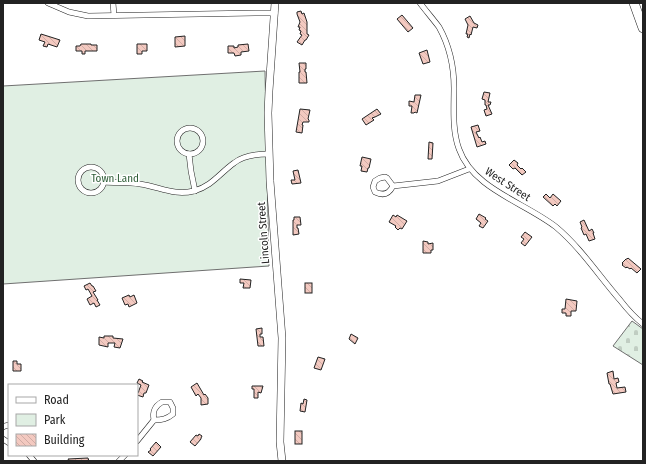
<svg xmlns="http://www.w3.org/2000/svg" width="646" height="464" font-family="'Fira Sans Condensed',sans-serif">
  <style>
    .cemetery { fill: url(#cemetery-stones); stroke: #6f6f6f }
    .park { fill: #e0efe3; stroke: #6f6f6f }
    .building { fill: url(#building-back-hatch); stroke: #222 }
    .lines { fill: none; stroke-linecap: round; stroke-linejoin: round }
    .street-casing { stroke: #222; stroke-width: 6 }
    .secondary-casing { stroke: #222; stroke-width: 8 }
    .highway-casing { stroke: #222; stroke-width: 10 }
    .street { stroke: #fff; stroke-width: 5 }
    .secondary { stroke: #fff; stroke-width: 7 }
    .highway { stroke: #fff; stroke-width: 9 }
    .labels { text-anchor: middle; stroke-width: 3; stroke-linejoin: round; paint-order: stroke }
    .park-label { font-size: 11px; fill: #2f5e38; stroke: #fff }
    .street-label { font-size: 11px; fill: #222; stroke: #fff }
  </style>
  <defs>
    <pattern id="cemetery-stones" width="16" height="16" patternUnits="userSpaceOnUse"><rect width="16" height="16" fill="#e0efe3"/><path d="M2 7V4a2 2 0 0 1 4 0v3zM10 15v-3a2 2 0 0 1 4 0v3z" fill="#c0cdc2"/></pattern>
    <pattern id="building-back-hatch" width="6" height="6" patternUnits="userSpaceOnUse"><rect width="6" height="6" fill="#f3c9c0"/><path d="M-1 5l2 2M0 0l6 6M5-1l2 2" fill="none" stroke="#d0aca5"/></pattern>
  </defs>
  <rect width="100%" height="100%" fill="#fff"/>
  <path class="cemetery" d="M632 321 643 329V365L613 346Z"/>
  <path class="park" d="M265 71 269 266 3 284V86Z"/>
  <g class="building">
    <path d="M301 11 302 14 304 13 307 22V34L309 35 306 40H305L302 45 297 42 302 35 300 34 301 31 299 30 300 27H298L300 22 297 14V12Z"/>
    <path d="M402 15 413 28 408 32 397 19Z"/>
    <path d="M470 16 474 23 478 25 477 28 473 27 471 35 470 34 469 38 467 37 468 34H466L468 25 465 19Z"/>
    <path d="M41 34 60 40 57 47 48 44 47 47 43 46 45 42 39 40Z"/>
    <path d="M185 36V46L175 47V37Z"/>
    <path d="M81 44H91V45H97V51H85V54H82V51H76V46H80Z"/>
    <path d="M137 44H147V51H142V54H137Z"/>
    <path d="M248 44 249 51 241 52V55L235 56 234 53H228V46H234V48L238 47V45Z"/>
    <path d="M427 50 430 62 423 64 419 53Z"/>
    <path d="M299 63H306V69H305V72H306L307 83H299V72H300Z"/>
    <path d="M484 92 490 93 488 102H491L490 105H488L492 114 486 116 484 110 487 109 486 105H485V100L482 99Z"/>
    <path d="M415 95H421L417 113 415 112 414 113H411L412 106H409V101L414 102Z"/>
    <path d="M300 109 310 110 308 119 309 120V122H303L302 125H303L302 133 296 132Z"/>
    <path d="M377 109 381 114 375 117 372 118 374 120 366 125 362 119Z"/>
    <path d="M478 125 480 131 476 132 479 138 480 137 482 142 485 141 486 144 477 147 471 127Z"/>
    <path d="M429 142 433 143 432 159H428Z"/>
    <path d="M362 157 371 159 369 168H368L367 172 361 171 362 166H360Z"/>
    <path d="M514 160 518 163 517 165 521 169 522 168 526 172 522 175 515 168 513 169 509 165Z"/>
    <path d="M298 170 301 183 292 184 291 180H295L293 171Z"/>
    <path d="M546 194 550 198 553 194 561 201 557 206 555 204 553 206 543 197Z"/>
    <path d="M479 214 486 218 485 219 488 221 483 228 479 226 481 223 476 219Z"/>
    <path d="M393 215 396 217 397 215 407 221 402 229 400 228 398 230 395 227 396 226 389 222Z"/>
    <path d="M294 217H300L301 225H297V228H298L299 234 293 235V220H294Z"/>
    <path d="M584 220 589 231 592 229 594 233H593L595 239 589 241 586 234 584 235 581 228 582 227 580 222Z"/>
    <path d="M525 232 532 237 525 246 521 243 524 239 521 237Z"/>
    <path d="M423 241 428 242V244L433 243V250H431V253H423Z"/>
    <path d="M628 258 641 269 637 273 631 268 630 269 627 267 626 268 622 265 623 264 622 263 626 259H627Z"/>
    <path d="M240 279 251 280 250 288H243L244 283H240Z"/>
    <path d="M90 283 92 286H93L96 291 93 292 98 300H97L100 305 96 307 94 303 90 305 87 299 92 296 88 289 86 290 84 286Z"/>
    <rect x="305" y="283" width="7" height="10"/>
    <path d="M129 295 130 297 134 295 137 303 129 307 128 304 125 305 122 298Z"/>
    <path d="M566 299 577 301 576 311H571V316H566V313H562V309H565Z"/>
    <path d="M262 328V334H260V337H263L264 346H258L256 329Z"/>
    <path d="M351 334 358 338 355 344 349 339Z"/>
    <path d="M104 336H113V338L123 339 120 348 114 347 115 343H108V347L99 345V337L104 338Z"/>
    <path d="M318 357 325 359 321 370 314 368Z"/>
    <path d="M13 361H17V364H21V371H13Z"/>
    <path d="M613 371 614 379 618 378 619 382 616 383 617 388 625 387 626 392 613 394 610 384H609L607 373Z"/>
    <path d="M139 379 143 381 142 382 149 385 146 393H144L143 397 137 395V393H138L141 385 137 383Z"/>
    <path d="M197 383 204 395 205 394 208 398V404L201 405V398L198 394 196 396 191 387Z"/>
    <path d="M252 386H263L261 393 258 392V398H254V389H252Z"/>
    <path d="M304 399 307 400 305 412 300 411 301 403 303 404Z"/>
    <rect x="295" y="431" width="7" height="13"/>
    <path d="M199 434 202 436 201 438V439L195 446 190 442 196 435 198 436Z"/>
    <path d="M156 442 161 447 153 456 148 452 151 450 150 449Z"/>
    <path d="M88 458 89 461H69L68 459Z"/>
  </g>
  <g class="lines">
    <defs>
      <g id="street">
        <path d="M48 3 69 12 88 16 255 13H275"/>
        <path d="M113 3 114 15"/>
        <path d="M420 3C426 11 433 19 439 27 449 45 454 68 454 88 454 108 452 130 459 149 473 189 524 202 556 227 581 248 599 276 620 300 627 309 634 317 643 324"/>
        <circle cx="190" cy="141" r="13"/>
        <path d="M189 154 191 171 195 191"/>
        <circle cx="91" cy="180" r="13"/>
        <path d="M104 182C116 183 128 182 140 184 160 187 174 196 194 191 212 186 220 173 234 163 244 155 257 154 269 154"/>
        <path d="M393 186C389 194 383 196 375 192L373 187 375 181 380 178 385 177 387 178 393 186 438 181 469 169"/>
        <path d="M162 402H170L173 408V414C167 419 162 420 154 420 152 411 155 406 162 402Z"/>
        <path d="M3 427 5 426 9 425"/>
        <path d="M3 439 9 443"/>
        <path d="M137 441 154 420"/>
        <path d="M29 455 34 461"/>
        <path d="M119 461 125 455"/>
      </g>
      <path id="secondary" d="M275 3 269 91 268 113 270 181 282 338 280 442 282 461"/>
      <path id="highway" d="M634 3 643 28"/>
    </defs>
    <use href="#street" class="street-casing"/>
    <use href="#secondary" class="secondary-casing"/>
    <use href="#highway" class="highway-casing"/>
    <use href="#street" class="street"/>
    <use href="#secondary" class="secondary"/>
    <use href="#highway" class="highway"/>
  </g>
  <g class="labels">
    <g class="park-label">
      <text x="115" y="182">Town Land</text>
    </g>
    <g class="street-label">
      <text transform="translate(508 184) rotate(33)" y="4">West Street</text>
      <text transform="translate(263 233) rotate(-94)" y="4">Lincoln Street</text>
    </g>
  </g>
  <rect width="646" height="464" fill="none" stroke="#222222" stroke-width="8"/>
  <rect x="8" y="384" width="130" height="72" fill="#ffffff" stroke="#a7a7a7"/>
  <rect x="16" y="397" width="20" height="6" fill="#ffffff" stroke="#a7a7a7"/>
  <text x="44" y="404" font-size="12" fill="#222222">Road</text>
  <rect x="16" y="414" width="20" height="12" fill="#e0efe3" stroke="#a7a7a7"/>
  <text x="44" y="424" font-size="12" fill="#222222">Park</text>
  <rect x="16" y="434" width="20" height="12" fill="url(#building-back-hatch)" stroke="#a7a7a7"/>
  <text x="44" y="444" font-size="12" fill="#222222">Building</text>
</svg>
